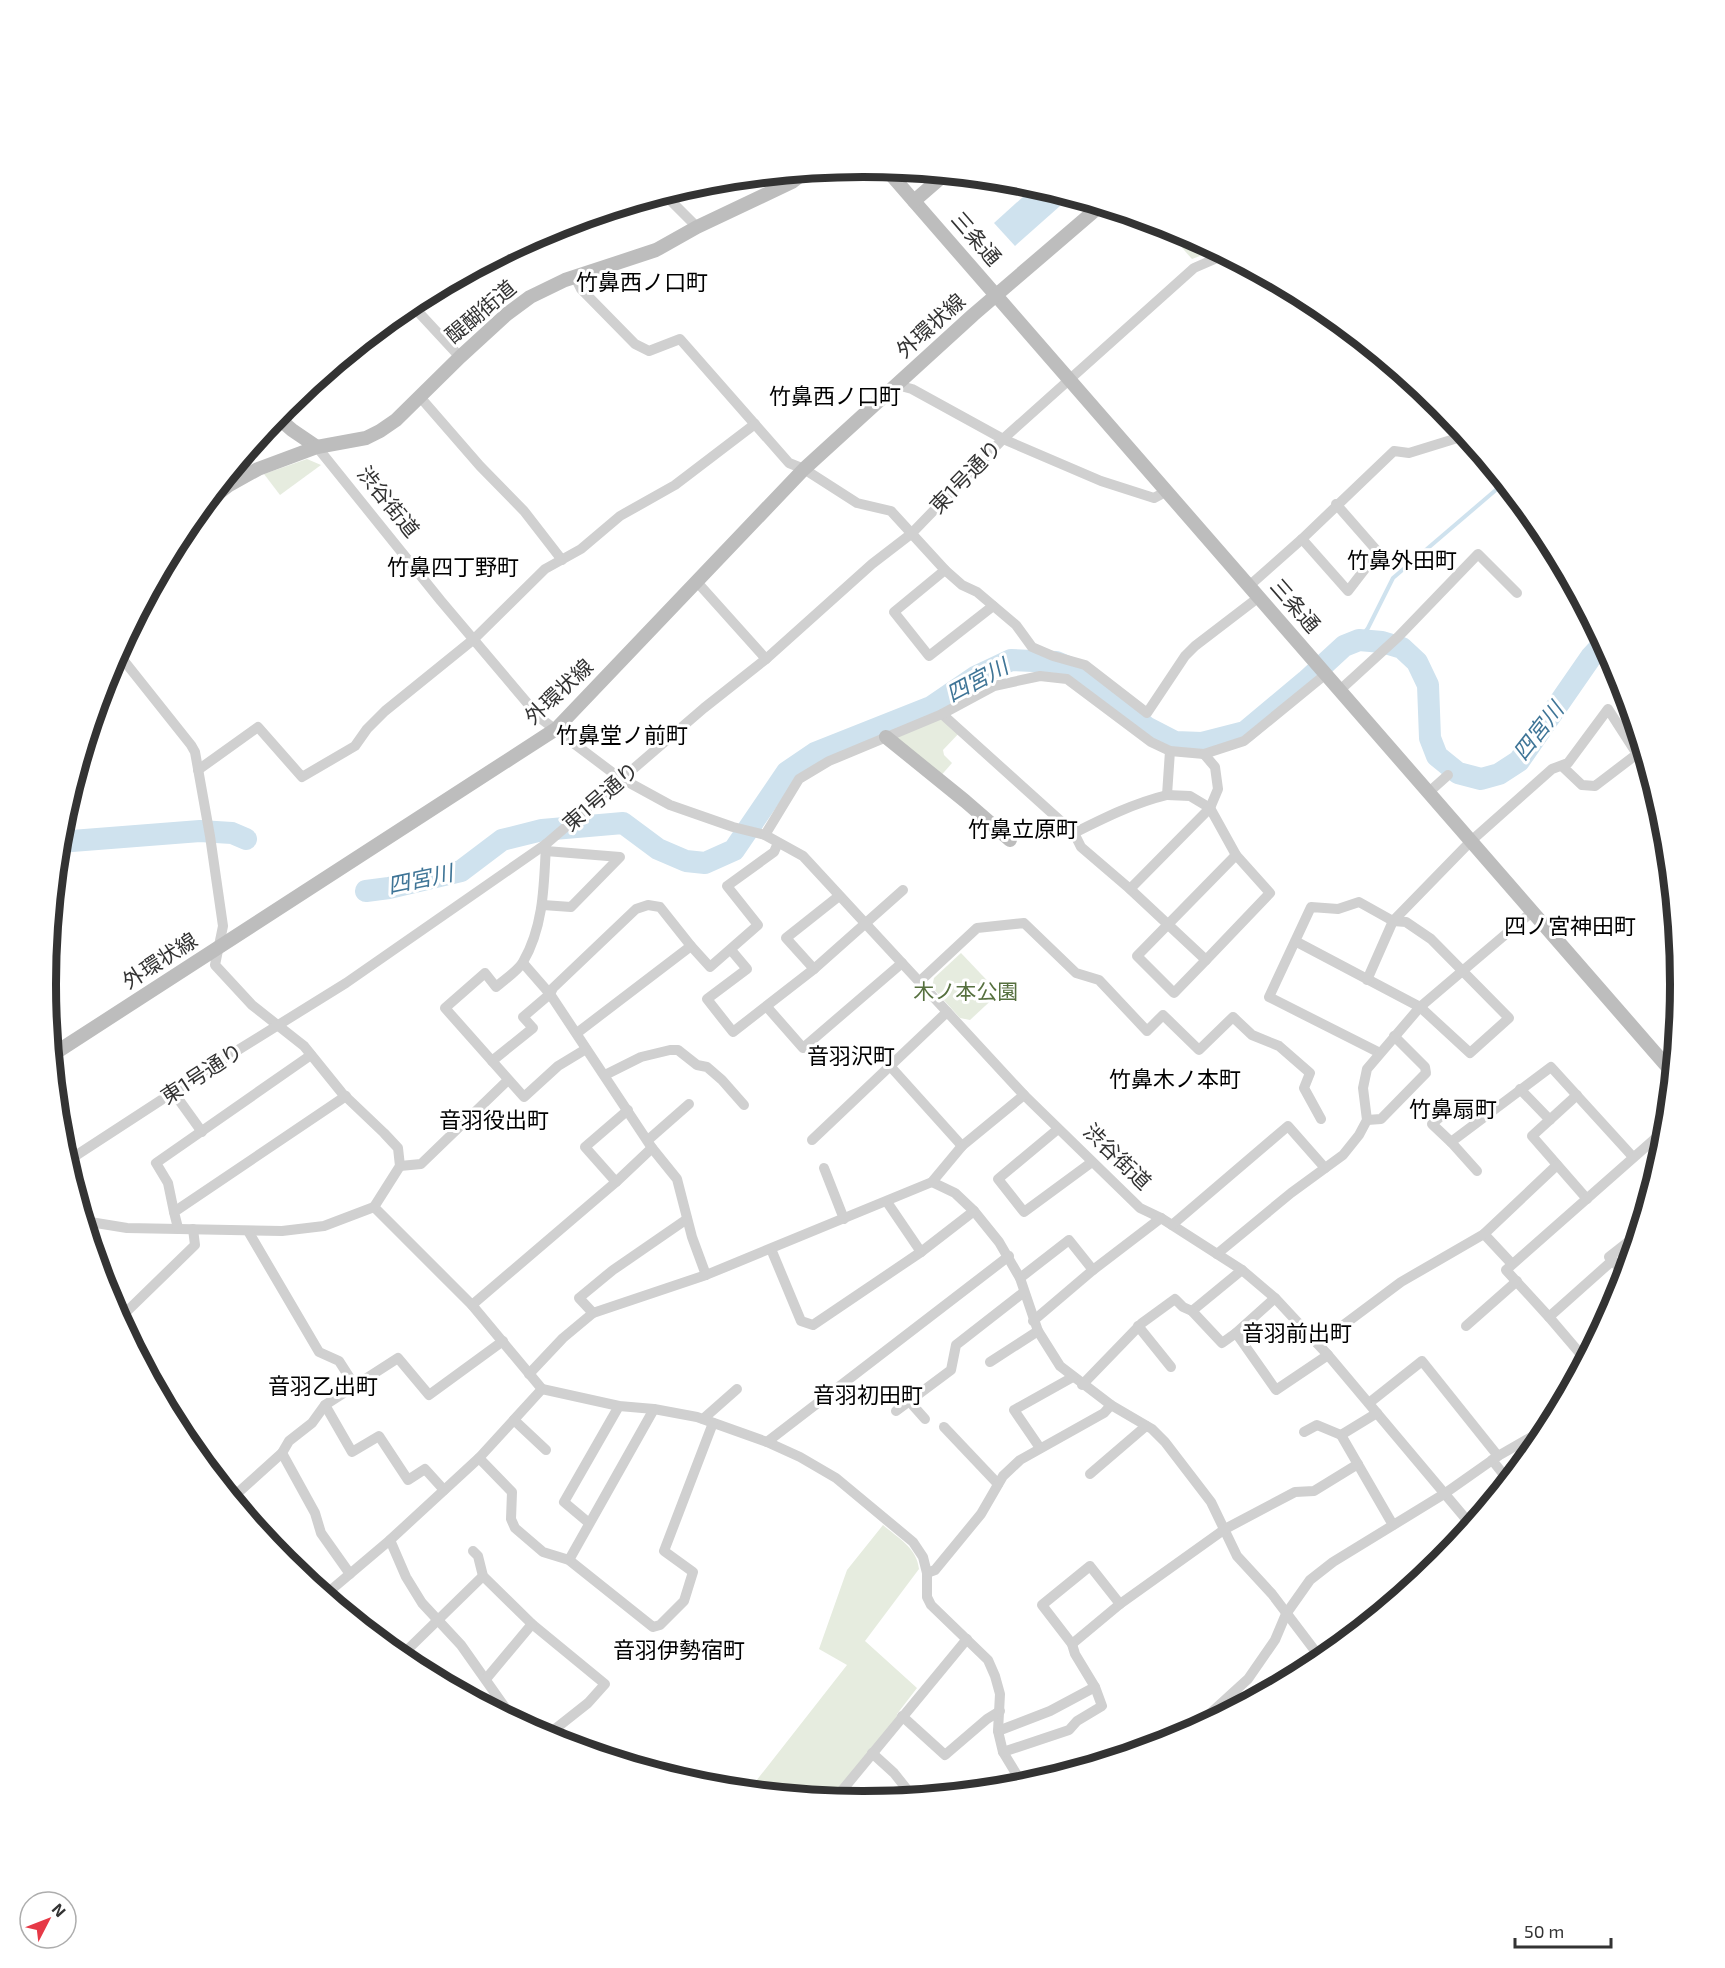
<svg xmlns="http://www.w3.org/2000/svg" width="1725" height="1968" font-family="'Exo 2','Noto Sans JP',sans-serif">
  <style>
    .green { fill: #e6ecdf }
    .water { fill: #cfe2ee }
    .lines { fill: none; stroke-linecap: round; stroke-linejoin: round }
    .stream { stroke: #cfe2ee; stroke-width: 4 }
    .river { stroke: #cfe2ee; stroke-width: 22 }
    .street { stroke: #d0d0d0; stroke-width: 10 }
    .secondary { stroke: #bdbdbd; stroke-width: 14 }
    .labels { text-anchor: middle; stroke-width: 6; stroke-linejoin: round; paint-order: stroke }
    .street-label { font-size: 21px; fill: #333; stroke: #fff }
    .park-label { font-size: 21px; fill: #56703f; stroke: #fff }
    .neighbourhood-label { font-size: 22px; fill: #000; stroke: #fff }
    .water-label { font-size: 22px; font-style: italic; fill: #3f7597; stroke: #fff }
    .rim { fill: none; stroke: #333; stroke-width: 8 }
  </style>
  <rect width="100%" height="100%" fill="#fff"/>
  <g class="green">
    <path d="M1162 225 1176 229 1216 250 1192 259Z"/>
    <path d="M307 459 321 465 280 495 264 474Z"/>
    <path d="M942 714 961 731 943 750 944 755 952 763 938 779 886 737Z"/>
    <path d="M961 953 999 993 970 1020 960 1018 932 987 934 978Z"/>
    <path d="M883 1525C898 1538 917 1548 919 1569L865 1641 917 1688 897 1714 899 1717 832 1799 749 1790 847 1665 819 1649 847 1570Z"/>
  </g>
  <path class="water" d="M1035 186 1046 189 1060 206 1015 246 994 223Z"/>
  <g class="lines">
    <path class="stream" d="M1359 640 1368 628 1393 578 1504 483"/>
    <g class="river">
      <path d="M59 842 200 831 232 833 246 839"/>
      <path d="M366 891 389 888 461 871 502 840 542 830 623 823 658 849 686 861 705 863 734 850 787 772 815 753 931 707 975 677 1011 660 1056 662 1082 673 1146 727 1175 742 1202 743 1245 732 1306 681 1344 646 1359 640 1382 642 1402 648 1417 662 1428 685 1430 738 1437 756 1458 773 1481 779 1499 774 1519 761 1591 657 1603 644"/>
    </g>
    <g class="street">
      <path d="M664 194 697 227"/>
      <path d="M575 277 581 289 635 344 649 351 680 339 789 463 804 469 857 503 891 511 945 570 962 585 977 592 1016 625 1032 647 1053 656 1085 665 1147 713 1185 656 1195 646 1259 597"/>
      <path d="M410 303 460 357"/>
      <path d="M897 385 912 389 1003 439 1101 481 1154 498 1167 491"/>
      <path d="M420 397 480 466 524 511 562 560"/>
      <path d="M317 447 441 601 540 718 617 776 670 805 733 827 765 835 803 856 1024 1095 1140 1208 1161 1218 1242 1270 1275 1298 1328 1355 1471 1525"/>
      <path d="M1302 539 1348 591 1378 552 1336 504"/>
      <path d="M945 570 894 612 929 656 993 606"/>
      <path d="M697 582 766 659"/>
      <path d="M1249 586 1302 539 1394 451 1409 453 1464 436 1469 440"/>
      <path d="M117 652 191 745 195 752 210 836 223 926 215 965 252 1005 304 1046 342 1093 384 1133 398 1148 400 1166 374 1207 472 1305 542 1389 479 1458 390 1540 325 1595"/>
      <path d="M1340 690 1398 637 1478 554 1517 593"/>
      <path d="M942 714 1074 833 1081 847 1130 889 1206 960 1270 893 1236 855 1210 808 1190 796 1167 795 1170 751"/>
      <path d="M198 770 258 727 302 777 355 746 367 729 385 711 474 639 545 569 581 549 620 516 675 485 755 424"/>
      <path d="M1429 792 1448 775"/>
      <path d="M1074 833C1104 818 1134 803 1167 795"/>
      <path d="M765 835 799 779 829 761 942 714 994 686 1040 676 1067 679 1151 742 1170 751 1204 754 1244 741 1326 674"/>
      <path d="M546 844C544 884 544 926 523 962 518 971 505 979 496 987L485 973 445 1008 524 1097 558 1066 586 1049"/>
      <path d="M1130 889 1210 808 1218 789 1215 767 1204 754"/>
      <path d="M543 905 571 907 620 857 546 851"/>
      <path d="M1295 941 1420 1007 1470 1053 1509 1018 1431 939 1406 922 1393 921 1359 902 1338 909 1311 907 1269 997 1380 1053"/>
      <path d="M731 950 747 969 707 999 733 1032 814 969 903 890"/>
      <path d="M1206 960 1174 993 1137 956 1236 855"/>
      <path d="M523 963 550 994 652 1148 677 1179 692 1237 706 1275"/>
      <path d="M814 969 786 938 839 896"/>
      <path d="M1367 980 1393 921 1471 841 1552 769 1568 763 1608 709 1637 754 1595 786 1582 785 1562 766"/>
      <path d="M919 982 977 928 1024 923 1076 973 1099 980 1147 1031 1163 1015 1199 1050 1233 1017 1252 1035 1279 1046 1310 1073 1304 1088 1321 1119"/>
      <path d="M767 1007 803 1048 902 963"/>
      <path d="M577 1033 691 946 710 967 758 925 727 886 774 852 778 843"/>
      <path d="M492 1061 533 1028 523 1017 550 994 553 988 636 909 648 905 660 907 691 946"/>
      <path d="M890 1066 962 1146"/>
      <path d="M605 1075 641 1057 670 1050H678L697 1065 707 1067 722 1080 744 1105"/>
      <path d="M1520 1089 1550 1120"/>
      <path d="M174 1093 202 1132"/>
      <path d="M1577 1095 1532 1136 1587 1199"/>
      <path d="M1440 1117 1432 1124 1451 1142"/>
      <path d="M1367 1120 1381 1119 1426 1073 1425 1067 1394 1036"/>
      <path d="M1058 1129 998 1179 1024 1212 1092 1162"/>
      <path d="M648 1140 689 1104"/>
      <path d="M812 1140 947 1012"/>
      <path d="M66 1162 238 1050 346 983 546 844 704 708 766 659 872 564 911 534 1003 439 1194 268 1224 255"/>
      <path d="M400 1166 421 1164 508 1080"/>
      <path d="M824 1168 844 1219"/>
      <path d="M1477 1171 1451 1142 1551 1067 1633 1157"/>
      <path d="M616 1182 585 1147 628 1110"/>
      <path d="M932 1182 955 1193 974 1211 999 1242 1020 1278 1038 1331 1060 1366 1111 1405 1152 1429 1165 1442 1211 1502 1237 1556 1272 1594 1322 1660"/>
      <path d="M887 1202 921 1252"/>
      <path d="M174 1212 168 1183 156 1163 311 1055"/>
      <path d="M84 1221 127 1228 282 1231 324 1226 374 1207"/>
      <path d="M1172 1225 1288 1126 1325 1168"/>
      <path d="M178 1228 174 1212 346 1096"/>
      <path d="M248 1231 319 1352 339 1361 355 1386"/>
      <path d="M1484 1234 1512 1264"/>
      <path d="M771 1249 801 1321 813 1325 921 1252 974 1211"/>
      <path d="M1217 1254 1291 1193 1343 1155 1359 1135 1367 1120 1363 1088 1367 1069 1420 1007 1533 911"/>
      <path d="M1625 1274 1609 1257 1637 1235"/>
      <path d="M1020 1278 1069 1240 1093 1270"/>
      <path d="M1275 1298 1236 1333 1276 1390 1328 1355"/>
      <path d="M472 1305 616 1182 652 1148"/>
      <path d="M1192 1311 1242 1270"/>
      <path d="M593 1313 579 1298 613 1270 687 1219"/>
      <path d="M1549 1317 1506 1270 1666 1129"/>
      <path d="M119 1319 195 1245 193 1229"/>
      <path d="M1033 1321 1093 1270 1161 1218"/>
      <path d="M1138 1326 1171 1367"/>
      <path d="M1466 1326 1517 1281"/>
      <path d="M1318 1344 1401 1282 1484 1234 1557 1165"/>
      <path d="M1586 1357 1578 1351 1549 1317 1613 1260"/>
      <path d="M990 1362 1038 1331"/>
      <path d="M529 1374 563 1338 593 1313 706 1275 932 1182 962 1146 1024 1095"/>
      <path d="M1082 1385 1142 1323 1175 1299 1183 1307 1192 1311 1222 1343 1236 1333"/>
      <path d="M542 1389 619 1406 654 1409 697 1417 767 1442 800 1457 836 1478 913 1542 923 1557 927 1573V1597L931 1605 988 1660 995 1676 1000 1694 998 1731 1003 1752 1023 1785"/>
      <path d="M909 1401 925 1419"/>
      <path d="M1369 1403 1422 1361 1498 1456"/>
      <path d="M325 1405 352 1452 379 1436 408 1480 425 1469 444 1490"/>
      <path d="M896 1411 951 1370 956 1345 1024 1292"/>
      <path d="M1377 1413 1341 1435 1393 1525"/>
      <path d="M703 1419 737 1389"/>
      <path d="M514 1420 546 1450"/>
      <path d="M944 1427 998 1484"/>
      <path d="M178 1429 196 1455"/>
      <path d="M1304 1432 1317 1425 1341 1435"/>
      <path d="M767 1442 1009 1256"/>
      <path d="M1040 1448 1014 1410 1073 1377"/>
      <path d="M282 1453 315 1513 321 1533 350 1574"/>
      <path d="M479 1458 512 1492 511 1519 515 1528 543 1552 569 1560 653 1627 660 1625 684 1601 693 1572 664 1551 713 1423"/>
      <path d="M1492 1460 1508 1480"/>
      <path d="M1090 1474 1146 1426"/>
      <path d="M232 1498 282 1453 289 1441 312 1423 325 1405 398 1358 429 1395 503 1341"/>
      <path d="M589 1523 564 1502 619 1406"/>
      <path d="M390 1540 406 1577 422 1603 461 1645 514 1720"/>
      <path d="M473 1551 478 1556 483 1576 532 1624 605 1684 588 1703 545 1737"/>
      <path d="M569 1560 654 1409"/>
      <path d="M927 1573 935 1570 981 1514 1003 1476 1020 1460 1104 1413 1111 1405"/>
      <path d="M1072 1644 1120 1604 1225 1529 1295 1492 1314 1491 1358 1464"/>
      <path d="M400 1657 483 1576"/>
      <path d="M486 1679 532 1624"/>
      <path d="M902 1716 945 1755 987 1719 1000 1711"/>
      <path d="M998 1731 1050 1711 1095 1687"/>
      <path d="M1191 1731 1248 1679 1275 1640 1286 1614 1310 1580 1333 1562 1444 1494 1498 1456 1547 1428"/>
      <path d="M1003 1752 1069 1730 1077 1721 1102 1706 1095 1687 1075 1654 1072 1644 1042 1605 1090 1566 1120 1604"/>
      <path d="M872 1753 894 1773 913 1797"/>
      <path d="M835 1799 967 1639"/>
    </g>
    <g class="secondary">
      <path d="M886 169 1671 1071"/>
      <path d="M914 201 944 175"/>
      <path d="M276 416 292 430 317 447"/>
      <path d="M202 506 229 485 258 469 317 447 366 438 380 431 396 420 460 357 507 314 530 297 565 280 656 250 697 227 792 182 805 172"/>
      <path d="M886 737 965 801 1010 840"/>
      <path d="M52 1055 556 729 804 469 973 315 1100 206"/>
    </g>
  </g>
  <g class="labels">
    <g class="street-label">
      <text transform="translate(976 239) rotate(49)" y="7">三条通</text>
      <text transform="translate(481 312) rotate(-40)" y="7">醍醐街道</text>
      <text transform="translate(931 326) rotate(-42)" y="7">外環状線</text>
      <text transform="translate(966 477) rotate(-46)" y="7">東1号通り</text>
      <text transform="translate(388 502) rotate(51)" y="7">渋谷街道</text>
      <text transform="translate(1295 606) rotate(49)" y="7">三条通</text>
      <text transform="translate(559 692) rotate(-43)" y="7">外環状線</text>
      <text transform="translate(601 797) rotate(-41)" y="7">東1号通り</text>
      <text transform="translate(160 961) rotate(-33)" y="7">外環状線</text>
      <text transform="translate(202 1074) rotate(-33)" y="7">東1号通り</text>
      <text transform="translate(1117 1157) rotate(44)" y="7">渋谷街道</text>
    </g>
    <g class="park-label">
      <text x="966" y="999">木ノ本公園</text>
    </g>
    <g class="neighbourhood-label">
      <text x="642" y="290">竹鼻西ノ口町</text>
      <text x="835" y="404">竹鼻西ノ口町</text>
      <text x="1402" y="568">竹鼻外田町</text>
      <text x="453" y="575">竹鼻四丁野町</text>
      <text x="622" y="743">竹鼻堂ノ前町</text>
      <text x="1023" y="837">竹鼻立原町</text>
      <text x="1570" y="934">四ノ宮神田町</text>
      <text x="851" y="1064">音羽沢町</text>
      <text x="1175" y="1087">竹鼻木ノ本町</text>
      <text x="1453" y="1117">竹鼻扇町</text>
      <text x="494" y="1128">音羽役出町</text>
      <text x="1297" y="1341">音羽前出町</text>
      <text x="323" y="1394">音羽乙出町</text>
      <text x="868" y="1403">音羽初田町</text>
      <text x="679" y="1658">音羽伊勢宿町</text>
    </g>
    <g class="water-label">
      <text transform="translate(977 680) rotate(-28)" y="8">四宮川</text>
      <text transform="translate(1538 731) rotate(-52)" y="8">四宮川</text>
      <text transform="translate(420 879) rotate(-12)" y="8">四宮川</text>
    </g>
  </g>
  <path d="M0 0H1725V1968H0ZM56 984a807 807 0 1 1 1614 0a807 807 0 1 1-1614 0Z" fill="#fff" fill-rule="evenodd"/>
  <path class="rim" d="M56 984a807 807 0 1 1 1614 0a807 807 0 1 1-1614 0Z"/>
  <g transform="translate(48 1920) rotate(48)"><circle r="28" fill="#ffffff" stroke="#adadad" stroke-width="1.5"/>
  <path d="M0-4.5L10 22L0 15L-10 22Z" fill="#e63946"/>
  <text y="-9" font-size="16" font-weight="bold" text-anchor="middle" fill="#333333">N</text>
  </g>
  <path d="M1515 1938v9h96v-9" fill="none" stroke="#333333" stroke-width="3"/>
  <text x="1524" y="1938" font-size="18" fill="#333333" stroke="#ffffff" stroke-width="4.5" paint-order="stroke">50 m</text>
</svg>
